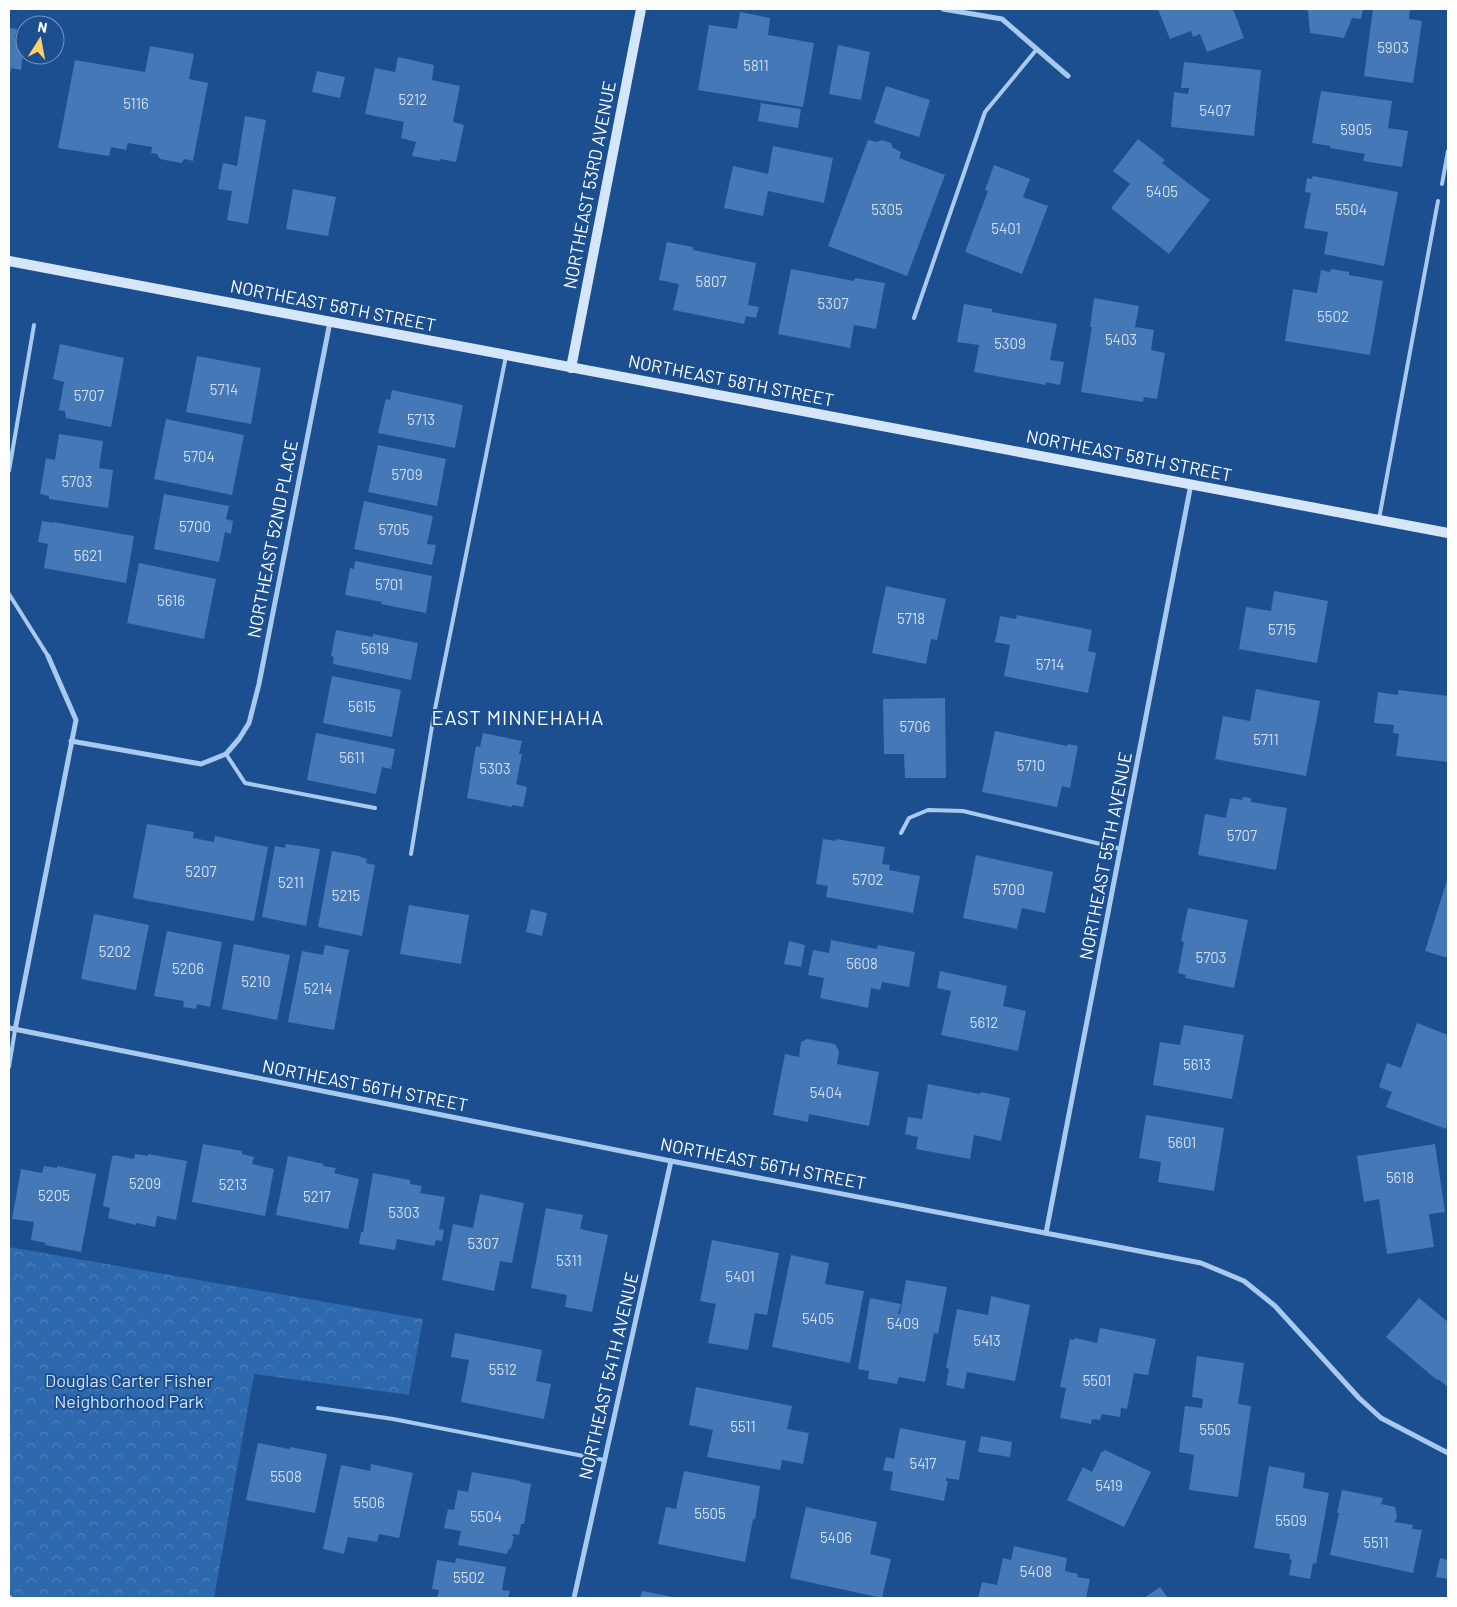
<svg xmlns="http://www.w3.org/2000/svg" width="1457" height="1607" font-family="Barlow,sans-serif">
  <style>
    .park { fill: url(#park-crowns) }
    .building { fill: #4478b7 }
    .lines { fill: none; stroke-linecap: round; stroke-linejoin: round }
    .path { stroke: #a9c9ee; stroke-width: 3; stroke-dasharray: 2.5 4; stroke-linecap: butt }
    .lane { stroke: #a9c9ee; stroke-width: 4 }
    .street { stroke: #a9c9ee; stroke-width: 5 }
    .secondary { stroke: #d6e6fa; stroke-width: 10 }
    .labels { text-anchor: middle; stroke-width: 4; stroke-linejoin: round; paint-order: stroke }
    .number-label { font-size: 15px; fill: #d0dded }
    .street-label { font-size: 18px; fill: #fff; stroke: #1b4f8f }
    .park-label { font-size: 18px; fill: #cfe3fa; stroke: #1b4f8f }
    .quarter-label { font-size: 20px; letter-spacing: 1px; fill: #fff; stroke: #1b4f8f }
  </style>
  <defs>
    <pattern id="park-crowns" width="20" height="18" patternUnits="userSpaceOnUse" patternTransform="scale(1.25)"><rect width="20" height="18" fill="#2e69ad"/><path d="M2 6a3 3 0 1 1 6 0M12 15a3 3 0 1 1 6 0" fill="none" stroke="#4d80b9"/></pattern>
  </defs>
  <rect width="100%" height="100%" fill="#1b4f8f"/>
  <path class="park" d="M9 1247 423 1319 409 1395 254 1374 214 1598H9Z"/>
  <g class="building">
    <path d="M1158 9H1233L1244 38 1207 52 1200 34 1193 37 1191 31 1170 39Z"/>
    <path d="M1303 9H1363L1361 19 1352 18 1344 38 1310 33 1308 11Z"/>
    <path d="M1373 9H1410L1409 19 1422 21 1413 83 1364 76Z"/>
    <path d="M740 12 770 18 768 35 814 43 803 107 698 90 709 25 737 29Z"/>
    <path d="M9 28 17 29 15 38 25 39 21 70 11 68 10 74Z"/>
    <path d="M838 45 870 52 861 100 829 94Z"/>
    <path d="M150 46 194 54 189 79 208 83 193 161 185 159 181 163 160 159 157 154 151 153 152 147 128 143 126 150 111 147 109 156 58 148 75 60 145 72Z"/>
    <path d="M398 57 434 65 432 80 460 86 453 122 464 125 456 162 440 159 439 161 412 156 416 142 401 138 404 122 365 114 375 68 395 72Z"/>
    <path d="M1184 62 1261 70 1254 136 1171 127 1174 92 1188 94 1189 88H1181Z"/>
    <path d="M317 71 345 77 340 98 312 92Z"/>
    <path d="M886 86 930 100 919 137 874 123Z"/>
    <path d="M1321 91 1392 101 1388 128 1408 131 1402 167 1363 161 1365 154 1330 148V146L1312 143Z"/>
    <path d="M761 103 801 109 798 128 758 121Z"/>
    <path d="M245 116 266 120 248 224 227 220 232 191 218 189 223 163 237 166Z"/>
    <path d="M1138 139 1165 160 1162 163 1210 200 1169 254 1111 208 1130 184 1113 171Z"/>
    <path d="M868 140 877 142 882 140 891 143 893 148 901 152 899 158 945 175 907 276 828 246Z"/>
    <path d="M773 146 833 158 824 203 768 191 763 216 724 208 733 166 768 174Z"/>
    <path d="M994 165 1030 179 1023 197 1048 206 1022 274 965 252 988 191 985 190Z"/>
    <path d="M1313 176 1398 192 1384 266 1324 254 1328 232 1304 228 1311 193 1305 192 1307 178 1312 179Z"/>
    <path d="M293 189 336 197 328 236 286 229Z"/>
    <path d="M667 242 693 247V250L756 263 748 305 759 307 756 318 746 316 744 324 673 310 679 284 659 280Z"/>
    <path d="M791 269 854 281 855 278 885 283 876 329 854 325 850 348 778 334Z"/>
    <path d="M1331 269 1349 272V275L1383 281 1370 355 1285 341 1293 289 1317 293 1321 270 1330 272Z"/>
    <path d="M1094 298 1139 306 1135 327 1154 330 1151 350 1165 353 1157 399 1144 397 1143 402 1081 392 1092 327H1090Z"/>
    <path d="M964 304 992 309V312L1057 324 1050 360 1064 362 1060 385 1046 382V385L974 372 979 345 957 342Z"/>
    <path d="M60 344 124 358 111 427 66 418 65 411 59 410 64 382 53 379Z"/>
    <path d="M197 356 261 368 251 424 186 412Z"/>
    <path d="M392 390 463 405 455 448 378 433 384 406 386 399 390 400Z"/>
    <path d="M166 419 244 435 232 495 154 479Z"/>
    <path d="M59 434 103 441 99 468 113 470 108 508 49 499V496L40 494 46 458 55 460Z"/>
    <path d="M378 445 446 459 437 506 368 492Z"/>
    <path d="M164 494 229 506 226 519 233 521 231 534 225 532 219 562 154 549Z"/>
    <path d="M364 501 433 516 427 544 436 545 432 565 354 549Z"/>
    <path d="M42 521 53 523V522L134 536 126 583 44 568 48 544 38 542Z"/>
    <path d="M355 561 432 576 426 613 381 604 382 602 345 595 350 568 354 569Z"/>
    <path d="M139 563 216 579 204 639 127 623Z"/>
    <path d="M886 586 946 599 937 640 931 639 926 664 872 653Z"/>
    <path d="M1274 591 1328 601 1317 663 1239 649 1246 607 1271 611Z"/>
    <path d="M1017 615 1092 630 1088 651 1096 653 1088 693 1004 676 1010 645 995 642 1000 616 1016 619Z"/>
    <path d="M336 630 373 637V634L418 643 411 680 333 664 334 657 331 656Z"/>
    <path d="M332 676 401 690 392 737 323 723Z"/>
    <path d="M1256 689 1320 701 1306 776 1215 759 1223 716 1250 721Z"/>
    <path d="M1398 690 1448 696V762L1396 756 1399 734 1393 733 1394 725 1374 723 1378 692 1398 695Z"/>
    <path d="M945 698 946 778H905L904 754H884L883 699Z"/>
    <path d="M995 731 1067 746 1068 744 1078 746 1070 788 1062 786 1057 807 982 792Z"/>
    <path d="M316 733 395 749 391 769 382 767 376 794 307 780Z"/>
    <path d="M483 733 522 741 519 754H522L516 784 527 787 523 807 512 805V807L467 798 476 746 480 747Z"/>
    <path d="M1243 797 1251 798V802L1287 808 1276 870 1198 855 1205 814 1226 818 1230 798 1242 800Z"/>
    <path d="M147 824 194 832 193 838 214 842 215 836 268 847 254 921 133 898Z"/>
    <path d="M823 839 836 841V839L885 847 882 864 890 865 889 870 920 876 913 913 826 897 828 886 816 884Z"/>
    <path d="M286 844 320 849 306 926 262 917 275 846 285 848Z"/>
    <path d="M332 851 359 856 367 859 366 863 375 865 362 936 318 927Z"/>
    <path d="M976 855 1053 872 1045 913 1022 908 1017 929 963 918Z"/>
    <path d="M1447 880H1448V958L1425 951Z"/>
    <path d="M409 905 469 915 461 964 400 954Z"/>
    <path d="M1188 908 1248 920 1234 988 1185 978 1186 975 1178 973 1184 942 1181 941Z"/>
    <path d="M531 909 547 913 542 936 526 932Z"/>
    <path d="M94 914 149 925 136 990 81 979Z"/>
    <path d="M167 931 222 942 210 1007 197 1004 196 1009 183 1007 184 1001 154 996Z"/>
    <path d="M831 940 877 949 878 945 915 952 909 987 882 982 880 990 871 988 868 1008 820 998 824 978 808 975 813 950 829 953Z"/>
    <path d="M789 941 805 945 801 967 784 964Z"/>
    <path d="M234 944 290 955 277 1020 222 1009Z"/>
    <path d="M325 945 349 950 334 1030 288 1022 302 951 323 955Z"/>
    <path d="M940 971 1007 986 1003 1006 1026 1011 1018 1051 941 1035 951 991 937 988Z"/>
    <path d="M1417 1023 1448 1035V1121L1446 1129 1386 1107 1392 1092 1379 1087 1387 1063 1401 1068Z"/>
    <path d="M1184 1025 1244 1035 1232 1099 1153 1085 1160 1042 1180 1045Z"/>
    <path d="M807 1039 835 1044 839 1051 837 1064 879 1072 869 1126 809 1114 808 1122 773 1115 785 1054 799 1057 801 1042Z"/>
    <path d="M928 1084 980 1094 981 1092 1010 1098 1001 1141 974 1135 970 1159 916 1149 918 1137 905 1134 908 1117 922 1119Z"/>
    <path d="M1146 1115 1224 1128 1214 1191 1158 1182 1161 1162 1139 1158Z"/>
    <path d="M203 1144 242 1151V1154L254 1157 252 1164 274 1169 265 1216 192 1202Z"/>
    <path d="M1435 1144 1445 1212 1429 1214 1434 1247 1387 1254 1379 1199 1364 1202 1357 1156Z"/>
    <path d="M135 1154 148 1156V1154L187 1161 176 1220 157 1216 155 1227 136 1223V1225L108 1218 110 1208 103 1206 112 1157 114 1155 134 1159Z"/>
    <path d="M288 1156 324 1164 323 1166 336 1168 334 1173 359 1179 348 1229 276 1215Z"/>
    <path d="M44 1166 57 1168V1166L96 1174 81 1252 45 1245 46 1243 31 1240 34 1222 12 1219 21 1169 42 1173Z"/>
    <path d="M373 1173 410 1180V1184L422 1186 420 1193 445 1197 439 1229 444 1230 442 1241 436 1240 434 1246 397 1239 395 1250 359 1244 361 1232H363Z"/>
    <path d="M480 1194 524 1203 512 1263 500 1261 494 1291 442 1280 453 1224 473 1228Z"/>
    <path d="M546 1208 583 1215 580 1229 608 1235 592 1312 565 1307 567 1295 531 1288Z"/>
    <path d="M712 1240 779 1253 767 1315 755 1313 748 1350 708 1343 716 1304 700 1301Z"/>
    <path d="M791 1255 829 1263 825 1284 864 1291 850 1363 772 1347Z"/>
    <path d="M906 1280 947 1287 938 1334 934 1333 925 1382 899 1377 897 1384 868 1379 869 1371 858 1369 870 1298 901 1304 898 1314H900Z"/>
    <path d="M991 1296 1030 1305 1015 1381 967 1372 964 1389 946 1385 949 1369 946 1368 957 1309 988 1315Z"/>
    <path d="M1419 1298 1448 1322V1387L1438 1379 1437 1380 1386 1337Z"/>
    <path d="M1100 1328 1156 1339 1148 1375 1134 1373 1127 1409 1121 1408 1120 1417 1102 1414 1100 1420 1092 1419 1091 1424 1060 1418 1066 1388 1060 1387 1070 1339 1074 1340 1075 1338 1097 1343Z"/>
    <path d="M455 1333 542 1350 536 1381 551 1384 544 1419 461 1402 469 1360 451 1357Z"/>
    <path d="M1197 1356 1244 1363 1238 1404 1251 1406 1238 1497 1189 1490 1194 1455 1179 1452 1185 1406 1202 1408 1203 1399 1192 1397Z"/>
    <path d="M696 1387 792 1406 787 1429 809 1433 803 1464 782 1460 780 1470 707 1457 713 1430 689 1425Z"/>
    <path d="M900 1428 966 1441 959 1480 946 1478V1481H948L944 1501 890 1490 893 1472 883 1470 886 1457 894 1459Z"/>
    <path d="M981 1436 1012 1442 1010 1457 978 1452Z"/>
    <path d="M258 1443 289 1449 290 1447 327 1454 315 1513 246 1500Z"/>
    <path d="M1105 1450 1151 1472 1124 1527 1067 1500 1083 1467 1092 1472 1102 1451 1103 1452Z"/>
    <path d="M371 1464 413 1473 399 1538 379 1534 377 1542 348 1537 344 1554 323 1549 341 1465 370 1471Z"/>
    <path d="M1269 1466 1305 1473 1303 1488 1329 1493 1316 1564 1313 1563 1310 1579 1289 1575 1292 1560 1289 1559 1290 1554 1254 1548Z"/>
    <path d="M684 1471 760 1486 755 1520 753 1519 745 1562 658 1544 666 1507 676 1509Z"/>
    <path d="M472 1472 521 1481 520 1482 531 1484 524 1524H521L519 1535 511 1534 514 1537 511 1548 508 1550 507 1554 458 1545 461 1531 444 1528 448 1509 454 1510 458 1490 468 1492Z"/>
    <path d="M1342 1490 1383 1498 1381 1504 1395 1507 1397 1516 1395 1522 1413 1525 1412 1529 1422 1530 1413 1573 1330 1555 1339 1513H1337Z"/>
    <path d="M806 1507 877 1522 870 1554 891 1559 882 1598 790 1578Z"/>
    <path d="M1014 1546 1067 1558 1065 1571 1078 1574 1077 1577 1090 1579 1086 1598H978L982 1582 997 1585 1003 1558 1011 1560Z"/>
    <path d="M456 1558 506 1567 502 1590 510 1591 508 1598H437L439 1590 432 1589 437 1560 455 1563Z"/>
    <path d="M1440 1558 1448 1560V1579L1436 1577Z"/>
    <path d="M1160 1587 1168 1598H1144Z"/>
    <path d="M642 1591 673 1597V1598H640Z"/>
  </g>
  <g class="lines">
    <path class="path" d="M9 1596 12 1598"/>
    <g class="lane">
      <path d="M1442 184 1448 151"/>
      <path d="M914 318 985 112 1037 49"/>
      <path d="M9 471 34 325"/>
      <path d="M1379 519 1438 201"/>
      <path d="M9 594 48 656"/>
      <path d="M226 754 245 783 375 808"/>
      <path d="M901 833 909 818 928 810 963 811 1121 849"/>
      <path d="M411 854 434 714 506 356"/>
      <path d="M9 1067 15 1030"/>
      <path d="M318 1408 393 1419 604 1460"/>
    </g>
    <g class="street">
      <path d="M943 9 1002 19 1068 76"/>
      <path d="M71 741 201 764 226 754 239 739 249 723 259 684 330 322"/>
      <path d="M9 1028 671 1161 1201 1263 1244 1281 1275 1306 1359 1398 1381 1418 1448 1453"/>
      <path d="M15 1030 76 720 48 656"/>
      <path d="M1046 1233 1191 484"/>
      <path d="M574 1598 671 1161"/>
    </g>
    <g class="secondary">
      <path d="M9 261 1448 533"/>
      <path d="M571 368 641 9"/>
    </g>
  </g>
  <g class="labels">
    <g class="number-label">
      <text x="1393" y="53">5903</text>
      <text x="756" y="71">5811</text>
      <text x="413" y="105">5212</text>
      <text x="136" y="109">5116</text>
      <text x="1215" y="116">5407</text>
      <text x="1356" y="135">5905</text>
      <text x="1162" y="197">5405</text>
      <text x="887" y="215">5305</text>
      <text x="1351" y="215">5504</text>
      <text x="1006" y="234">5401</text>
      <text x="711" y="287">5807</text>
      <text x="833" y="309">5307</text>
      <text x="1333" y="322">5502</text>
      <text x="1121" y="345">5403</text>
      <text x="1010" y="349">5309</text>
      <text x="224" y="395">5714</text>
      <text x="89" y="401">5707</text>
      <text x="421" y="425">5713</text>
      <text x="199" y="462">5704</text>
      <text x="407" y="480">5709</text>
      <text x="77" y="487">5703</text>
      <text x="195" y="532">5700</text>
      <text x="394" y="535">5705</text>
      <text x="88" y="561">5621</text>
      <text x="389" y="590">5701</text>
      <text x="171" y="606">5616</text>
      <text x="911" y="624">5718</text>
      <text x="1282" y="635">5715</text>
      <text x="375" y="654">5619</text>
      <text x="1050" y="670">5714</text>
      <text x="362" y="712">5615</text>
      <text x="915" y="732">5706</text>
      <text x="1266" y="745">5711</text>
      <text x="352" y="763">5611</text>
      <text x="1031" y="771">5710</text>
      <text x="495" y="774">5303</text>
      <text x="1242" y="841">5707</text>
      <text x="201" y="877">5207</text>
      <text x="868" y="885">5702</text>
      <text x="291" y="888">5211</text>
      <text x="1009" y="895">5700</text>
      <text x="346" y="901">5215</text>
      <text x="115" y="957">5202</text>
      <text x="1211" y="963">5703</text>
      <text x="862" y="969">5608</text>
      <text x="188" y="974">5206</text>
      <text x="256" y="987">5210</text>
      <text x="318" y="994">5214</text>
      <text x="984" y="1028">5612</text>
      <text x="1197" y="1070">5613</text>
      <text x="826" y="1098">5404</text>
      <text x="1182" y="1148">5601</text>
      <text x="1400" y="1183">5618</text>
      <text x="145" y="1189">5209</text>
      <text x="233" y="1190">5213</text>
      <text x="54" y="1201">5205</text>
      <text x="317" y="1202">5217</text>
      <text x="404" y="1218">5303</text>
      <text x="483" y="1249">5307</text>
      <text x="569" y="1266">5311</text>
      <text x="740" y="1282">5401</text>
      <text x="818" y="1324">5405</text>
      <text x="903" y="1329">5409</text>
      <text x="987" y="1346">5413</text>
      <text x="503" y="1375">5512</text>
      <text x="1097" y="1386">5501</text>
      <text x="743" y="1432">5511</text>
      <text x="1215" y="1435">5505</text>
      <text x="923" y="1469">5417</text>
      <text x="286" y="1482">5508</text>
      <text x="1109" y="1491">5419</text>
      <text x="369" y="1508">5506</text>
      <text x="710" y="1519">5505</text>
      <text x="486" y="1522">5504</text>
      <text x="1291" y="1526">5509</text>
      <text x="836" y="1543">5406</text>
      <text x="1376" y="1548">5511</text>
      <text x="1036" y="1577">5408</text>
      <text x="469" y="1583">5502</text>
    </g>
    <g class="street-label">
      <text transform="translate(590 185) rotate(-79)" y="6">NORTHEAST 53RD AVENUE</text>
      <text transform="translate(333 306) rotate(11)" y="6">NORTHEAST 58TH STREET</text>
      <text transform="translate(731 381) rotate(11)" y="6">NORTHEAST 58TH STREET</text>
      <text transform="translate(1129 456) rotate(11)" y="6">NORTHEAST 58TH STREET</text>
      <text transform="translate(273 539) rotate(-79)" y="6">NORTHEAST 52ND PLACE</text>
      <text transform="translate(1106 856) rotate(-79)" y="6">NORTHEAST 55TH AVENUE</text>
      <text transform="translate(365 1086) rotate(11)" y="6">NORTHEAST 56TH STREET</text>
      <text transform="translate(763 1164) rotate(11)" y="6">NORTHEAST 56TH STREET</text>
      <text transform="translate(609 1376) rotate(-77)" y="6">NORTHEAST 54TH AVENUE</text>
    </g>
    <g class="park-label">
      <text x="129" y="1387">Douglas Carter Fisher<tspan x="129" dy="21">Neighborhood Park</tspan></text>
    </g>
    <g class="quarter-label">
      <text x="518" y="725">EAST MINNEHAHA</text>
    </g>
  </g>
  <rect width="1457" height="1607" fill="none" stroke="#ffffff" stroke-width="20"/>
  <g transform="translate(40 40) rotate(11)"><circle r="24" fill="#1b4f8f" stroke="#7695bc"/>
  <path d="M0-4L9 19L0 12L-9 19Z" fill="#ffd166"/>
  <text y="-8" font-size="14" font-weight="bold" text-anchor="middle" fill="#ffffff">N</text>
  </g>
</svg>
